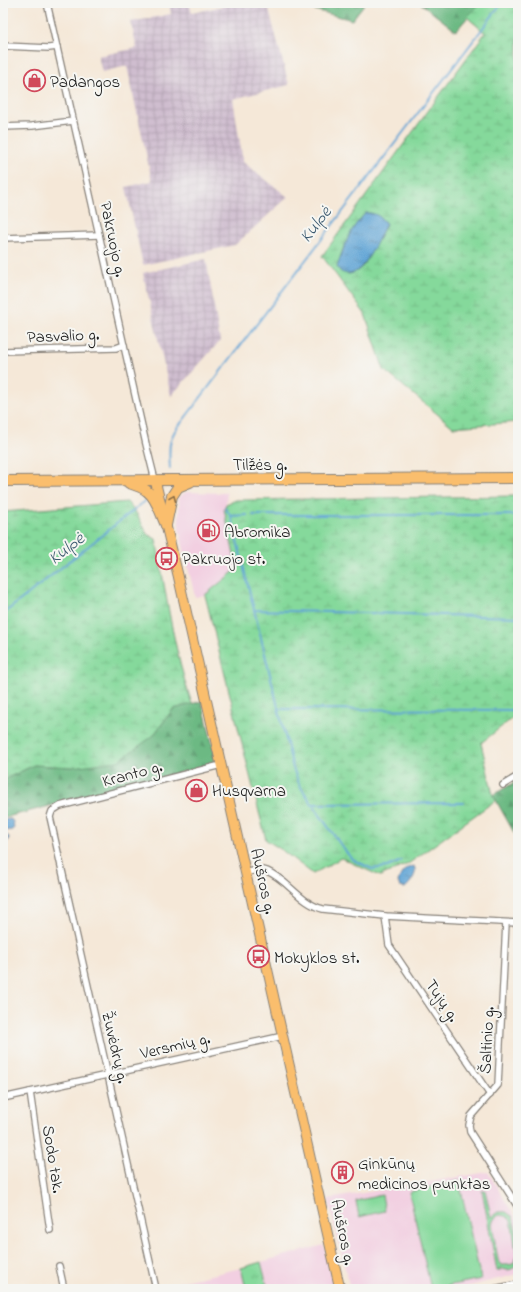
<svg xmlns="http://www.w3.org/2000/svg" width="521" height="1292" font-family="'Indie Flower',sans-serif">
  <style>
    .built { fill: #f2cfe1 }
    .industrial { fill: url(#industrial-grid) }
    .grass { fill: url(#grass-tufts); stroke: #507a5c }
    .forest { fill: url(#forest-firs); stroke: #446a50 }
    .wetland { fill: url(#wetland-marsh); stroke: #507a5c; fill-rule: evenodd }
    .garden { fill: #85d99b; stroke: #507a5c; fill-rule: evenodd }
    .water { fill: url(#water-ripples); stroke: #3e6078 }
    .lines { fill: none; stroke-linecap: round; stroke-linejoin: round }
    .stream { stroke: #61a4d5; stroke-width: 2 }
    .street-casing { stroke: #88827a; stroke-width: 8 }
    .primary-casing { stroke: #88827a; stroke-width: 11 }
    .highway-casing { stroke: #88827a; stroke-width: 12 }
    .street { stroke: #fff; stroke-width: 5.5 }
    .primary { stroke: #fabe6d; stroke-width: 9 }
    .highway { stroke: #fabe6d; stroke-width: 10 }
    .oneway { stroke: #8b6d44 }
    .labels { text-anchor: middle; stroke-width: 4; stroke-linejoin: round; paint-order: stroke }
    .poi-label { font-size: 17px; fill: #1c1c1c; stroke: #f6f6f2; text-anchor: start }
    .street-label { font-size: 17px; fill: #1c1c1c; stroke: #f6f6f2 }
    .water-label { font-size: 18px; font-style: italic; fill: #3b596f; stroke: #f6f6f2 }
  </style>
  <defs>
    <pattern id="industrial-grid" width="8" height="8" patternUnits="userSpaceOnUse"><rect width="8" height="8" fill="#cfbdcf"/><path d="M0 4h8M4 0v8" fill="none" stroke="#b1a2b1"/></pattern>
    <pattern id="grass-tufts" width="24" height="20" patternUnits="userSpaceOnUse"><rect width="24" height="20" fill="#85d99b"/><path d="M3 7l-1-3M5 7V3M7 7l1-3M15 17l-1-3M17 17v-4M19 17l1-3" fill="none" stroke="#72ba85"/></pattern>
    <pattern id="forest-firs" width="22" height="20" patternUnits="userSpaceOnUse"><rect width="22" height="20" fill="#6cb983"/><path d="M5 1l3.5 6h-7zM16 11l3.5 6h-7z" fill="#5d9e71"/></pattern>
    <pattern id="wetland-marsh" width="20" height="14" patternUnits="userSpaceOnUse"><rect width="20" height="14" fill="#85d99b"/><path d="M1 5h8M5 5V1M11 12h8M15 12V8" fill="none" stroke="#72ba85"/></pattern>
    <pattern id="water-ripples" width="26" height="14" patternUnits="userSpaceOnUse"><rect width="26" height="14" fill="#61a4d5"/><path d="M2 4q2-2 4 0t4 0M15 11q2-2 4 0t4 0" fill="none" stroke="#4f85ac"/></pattern>
  </defs>
  <rect width="100%" height="100%" fill="#f6f6f2"/>
  <filter id="ink" filterUnits="userSpaceOnUse"><feTurbulence type="fractalNoise" baseFrequency=".025" numOctaves="2"/><feDisplacementMap in="SourceGraphic" scale="8" xChannelSelector="R" yChannelSelector="G"/><feConvolveMatrix kernelMatrix="1 2 1 2 8 2 1 2 1" color-interpolation-filters="sRGB"/></filter>
  <filter id="wash" filterUnits="userSpaceOnUse"><feTurbulence type="fractalNoise" baseFrequency=".012" numOctaves="4" result="noise"/><feDisplacementMap in="SourceGraphic" scale="16" xChannelSelector="R" yChannelSelector="G"/><feGaussianBlur stdDeviation="0.9" result="paint"/><feColorMatrix in="noise" values="0 0 0 0 0 0 0 0 0 0 0 0 0 0 0 0 0 1.4 0 .05"/><feComposite in="paint" operator="in"/></filter>
  <g filter="url(#wash)">
    <rect width="100%" height="100%" fill="#f5e8d8"/>
    <g class="built">
      <path d="M186 492 227 493 226 504 224 509 237 569 205 595 195 597 179 529V498L183 494Z"/>
      <path d="M488 1172 518 1222V1274L458 1289H350L328 1199Z"/>
      <path d="M324 1245 334 1289H268L261 1262Z"/>
      <path d="M241 1268 246 1289H163L162 1286Z"/>
    </g>
    <g class="industrial">
      <path d="M169 3H189L192 13 237 3H267L289 85 233 99 243 162 288 197 235 245 143 265 126 187 152 181 127 66 102 72 98 56 137 48 131 22 171 14Z"/>
      <path d="M206 259 220 341 171 396 143 273Z"/>
    </g>
    <path class="grass" d="M261 1262 268 1289H246L241 1268Z"/>
    <g class="forest">
      <path d="M288 3H365L352 20Z"/>
      <path d="M420 3H480L456 31Z"/>
      <path d="M202 701 217 763 3 818V780L34 765 72 767 153 736 173 709Z"/>
      <path d="M518 780V840L493 795Z"/>
    </g>
    <g class="wetland">
      <path d="M480 3H518V422L453 427 384 370 365 314 322 256 485 33 467 17ZM384 222 386 224 364 265 357 271 337 267 343 249 347 241Z"/>
      <path d="M518 496V716H515L481 743 493 795 496 800 408 864 380 876 341 858 313 874 279 848 266 840 205 595 237 569 224 509 226 504 235 500Z"/>
      <path d="M127 502 137 514 147 534 156 539C166 594 174 651 192 704L173 709 153 736 118 761 72 767 34 765 3 780V512Z"/>
    </g>
    <g class="garden">
      <path d="M459 1181 481 1279 431 1289 409 1192Z"/>
      <path d="M482 1190H485L491 1217 498 1212H506L513 1217 518 1239V1264C513 1270 506 1272 500 1267V1271H497ZM499 1215 505 1216 510 1219 512 1225 517 1257 514 1263 510 1265H502L498 1260 492 1224 494 1219Z"/>
      <path d="M382 1195 385 1211 359 1217 356 1201Z"/>
    </g>
    <g class="water">
      <path d="M366 213C374 212 382 217 386 224 379 237 366 269 353 273 349 275 344 273 341 272L337 267C343 249 350 227 366 213Z"/>
      <path d="M11 819 13 822 14 828 12 830 4 831V833L9 837 8 841 3 842V820Z"/>
      <path d="M414 866C418 873 411 883 405 888L400 887 398 882C400 874 405 867 414 866Z"/>
    </g>
    <g class="lines">
      <g class="stream">
        <path d="M170 469C169 450 167 437 182 422L502 3"/>
        <path d="M225 508 231 516 247 515"/>
        <path d="M253 515H518"/>
        <path d="M231 516 293 768 300 786 312 804 343 848 352 859 372 869 387 867 401 861"/>
        <path d="M254 610 518 617"/>
        <path d="M3 614 145 501"/>
        <path d="M279 709 518 710"/>
        <path d="M312 804 464 803"/>
      </g>
    </g>
  </g>
  <g filter="url(#ink)">
    <g class="lines">
      <defs>
        <g id="street">
          <path d="M47 3 146 444 155 480"/>
          <path d="M3 46 49 48 57 47"/>
          <path d="M3 127 32 126 73 121"/>
          <path d="M3 238 99 235"/>
          <path d="M3 351 116 348 124 345"/>
          <path d="M503 785 518 776"/>
          <path d="M246 873C252 871 261 869 267 871 288 880 301 904 323 909L385 916 518 923"/>
          <path d="M385 916 389 945 490 1095"/>
          <path d="M506 923 498 1085 471 1116 469 1125 470 1132 518 1207"/>
          <path d="M30 1092 50 1230"/>
          <path d="M3 1098 283 1036"/>
          <path d="M59 1266 64 1289"/>
          <path d="M156 1289 50 817 52 811 60 806 221 765"/>
          <path d="M494 1289 518 1284"/>
        </g>
        <path id="primary" d="M155 480 178 575 340 1289"/>
        <g id="highway">
          <path d="M3 481 518 478"/>
          <path d="M129 483C135 485 142 487 147 491 157 498 161 515 166 525"/>
          <path d="M166 525 172 496 178 487 190 482"/>
        </g>
      </defs>
      <use href="#street" class="street-casing"/>
      <use href="#primary" class="primary-casing"/>
      <use href="#highway" class="highway-casing"/>
      <use href="#street" class="street"/>
      <use href="#primary" class="primary"/>
      <use href="#highway" class="highway"/>
    </g>
    <defs><path id="oneway-chevron" d="M-2-3.5L2.5 0L-2 3.5" fill="none" stroke-width="1.6" stroke-linecap="round" stroke-linejoin="round"/></defs>
    <use class="oneway" href="#oneway-chevron" transform="translate(173 498) rotate(-68)"/>
  </g>
  <defs>
    <symbol id="shop-ring" viewBox="-11 -11 22 22"><circle r="9.5" fill="#f6f6f2" stroke="#d1495b" stroke-width="1.5"/><path d="M-5-2.5h2.3a2.7 3.5 0 0 1 5.4 0H5L5.5 6h-11ZM-1.5-2.5h3a1.5 2.3 0 0 0-3 0Z" fill="#d1495b"/></symbol>
    <symbol id="fuel-ring" viewBox="-11 -11 22 22"><circle r="9.5" fill="#f6f6f2" stroke="#d1495b" stroke-width="1.5"/><path d="M-5.5-6h7V0h2V4h1.3V-2.5L3-4.5l.8-.8L6-3V5H2.5V1h-1V6h-7ZM-4.2-4.7v3.2H.2V-4.7Z" fill="#d1495b"/></symbol>
    <symbol id="bus-ring" viewBox="-11 -11 22 22"><circle r="9.5" fill="#f6f6f2" stroke="#d1495b" stroke-width="1.5"/><path d="M-5-6H5V4H4V6H2V4H-2V6H-4V4H-5ZM-3.5-4V0h7V-4ZM-3.5 1.2v1.5H-2V1.2ZM2 1.2v1.5H3.5V1.2Z" fill="#d1495b"/></symbol>
    <symbol id="building-ring" viewBox="-11 -11 22 22"><circle r="9.5" fill="#f6f6f2" stroke="#d1495b" stroke-width="1.5"/><path d="M-4-6H4V6H1V3H-1V6H-4ZM-2.5-4.3h1.7v1.8h-1.7ZM.8-4.3h1.7v1.8H.8ZM-2.5-1h1.7V.8h-1.7ZM.8-1h1.7V.8H.8Z" fill="#d1495b"/></symbol>
  </defs>
  <g fill-rule="evenodd">
    <use href="#shop-ring" x="22" y="68" width="25" height="25"/>
    <use href="#fuel-ring" x="196" y="518" width="25" height="25"/>
    <use href="#bus-ring" x="154" y="546" width="25" height="25"/>
    <use href="#shop-ring" x="184" y="778" width="25" height="25"/>
    <use href="#bus-ring" x="246" y="944" width="25" height="25"/>
    <use href="#building-ring" x="330" y="1160" width="25" height="25"/>
  </g>
  <g class="labels">
    <g class="poi-label">
      <text x="50" y="87">Padangos</text>
      <text x="224" y="537">Abromika</text>
      <text x="182" y="564">Pakruojo st.</text>
      <text x="212" y="796">Husqvarna</text>
      <text x="274" y="963">Mokyklos st.</text>
      <text x="358" y="1169">Ginkūnų<tspan x="358" dy="20">medicinos punktas</tspan></text>
    </g>
    <g class="street-label">
      <text transform="translate(114 239) rotate(78)" y="6">Pakruojo g.</text>
      <text transform="translate(63 335) rotate(-2)" y="6">Pasvalio g.</text>
      <text x="260" y="470">Tilžės g.</text>
      <text transform="translate(132 773) rotate(-15)" y="6">Kranto g.</text>
      <text transform="translate(264 881) rotate(77)" y="6">Aušros g.</text>
      <text transform="translate(443 1000) rotate(56)" y="6">Tujų g.</text>
      <text transform="translate(486 1040) rotate(-87)" y="6">Šaltinio g.</text>
      <text transform="translate(175 1045) rotate(-13)" y="6">Versmių g.</text>
      <text transform="translate(116 1047) rotate(77)" y="6">Žuvėdrų g.</text>
      <text transform="translate(54 1159) rotate(81)" y="6">Sodo tak.</text>
      <text transform="translate(344 1232) rotate(78)" y="6">Aušros g.</text>
    </g>
    <g class="water-label">
      <text transform="translate(315 224) rotate(-53)" y="6">Kulpė</text>
      <text transform="translate(66 548) rotate(-38)" y="6">Kulpė</text>
    </g>
  </g>
  <rect width="521" height="1292" fill="none" stroke="#f6f6f2" stroke-width="16"/>
</svg>
